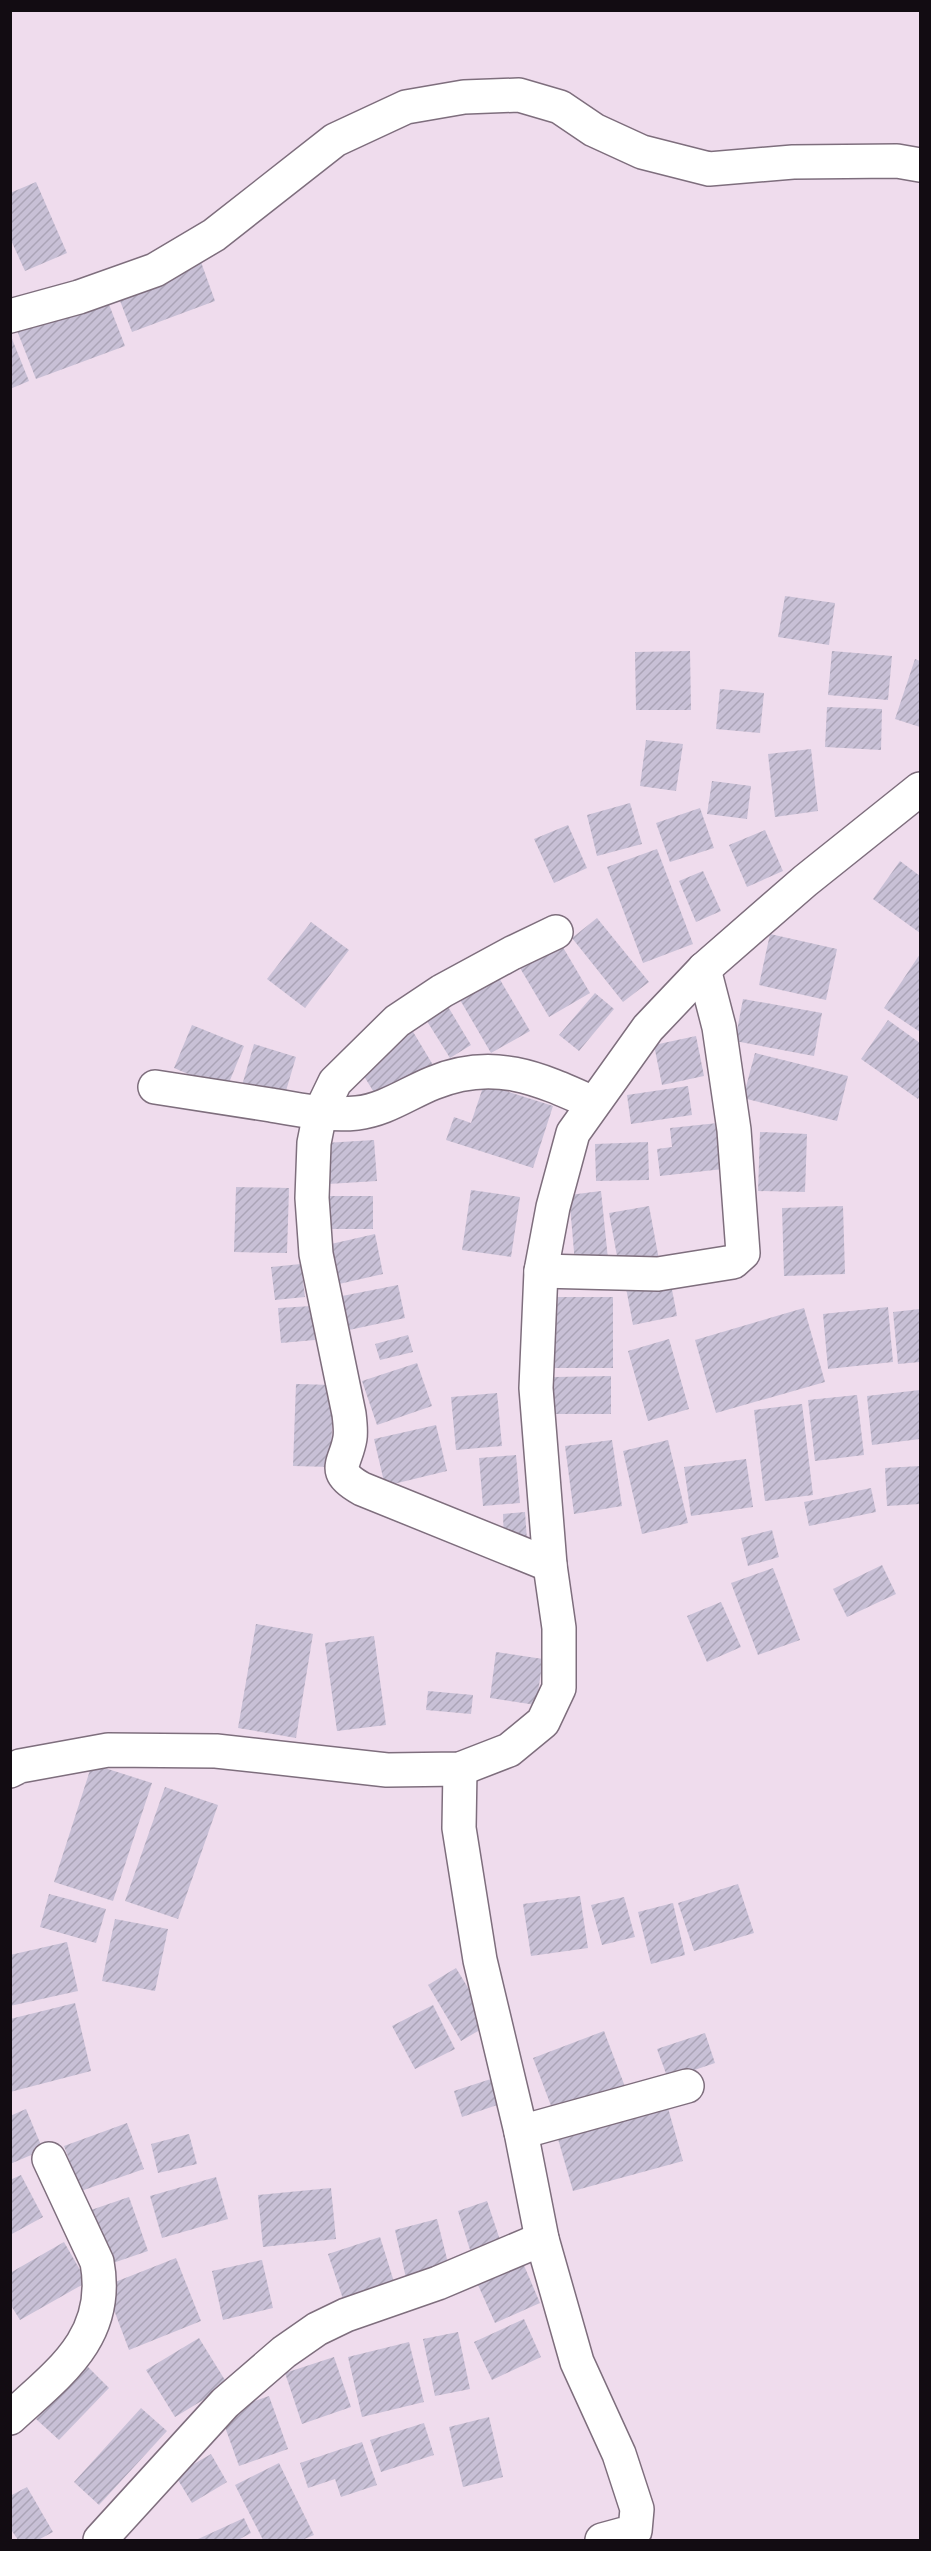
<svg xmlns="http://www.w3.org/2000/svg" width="931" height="2551" font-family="Roboto,sans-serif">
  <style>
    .building { fill: url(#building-hatch) }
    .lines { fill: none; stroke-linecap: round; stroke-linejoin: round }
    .minor-casing { stroke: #7e6e7d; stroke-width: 36 }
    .minor { stroke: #fff; stroke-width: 33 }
  </style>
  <defs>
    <pattern id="building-hatch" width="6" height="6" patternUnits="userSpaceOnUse" patternTransform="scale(1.5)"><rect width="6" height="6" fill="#c8c0d6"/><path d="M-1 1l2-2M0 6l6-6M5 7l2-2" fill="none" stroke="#aba4b7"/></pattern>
  </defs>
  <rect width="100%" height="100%" fill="#efdced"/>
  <g class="building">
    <path d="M36 182 67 253 25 271 10 238V193Z"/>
    <path d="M201 262 215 301 132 332 117 293Z"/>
    <path d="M105 294 125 346 36 379 16 328Z"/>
    <path d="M10 334 29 381 10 389Z"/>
    <path d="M785 596 835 603 829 645 778 637Z"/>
    <path d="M690 651 691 710H636L635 652Z"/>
    <path d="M832 651 892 656 888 700 828 695Z"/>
    <path d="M915 659 920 661V727L895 719Z"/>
    <path d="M720 689 764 693 760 733 716 729Z"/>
    <path d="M827 707 882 709 881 750 825 747Z"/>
    <path d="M646 740 683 744 676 791 640 786Z"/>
    <path d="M811 749 818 811 775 817 768 754Z"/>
    <path d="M712 781 751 786 747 819 707 814Z"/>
    <path d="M630 803 642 844 597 856 587 815Z"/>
    <path d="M700 808 714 848 670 862 656 823Z"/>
    <path d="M568 825 587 868 554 883 534 839Z"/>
    <path d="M765 830 783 871 747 887 729 845Z"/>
    <path d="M657 849 693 944 643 963 607 867Z"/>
    <path d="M900 861 920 876V933L873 899Z"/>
    <path d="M703 871 721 911 696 922 679 881Z"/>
    <path d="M597 918 649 982 623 1002 572 938Z"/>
    <path d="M311 922 349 950 305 1008 267 979Z"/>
    <path d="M770 934 837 949 826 1000 759 985Z"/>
    <path d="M561 944 590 993 549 1017 520 968Z"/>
    <path d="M920 954V1032L884 1008Z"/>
    <path d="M495 971 530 1031 491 1053 456 993Z"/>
    <path d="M595 993 614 1009 579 1051 559 1035Z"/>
    <path d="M743 999 822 1013 814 1056 735 1041Z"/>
    <path d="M447 1005 471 1045 450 1058 425 1018Z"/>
    <path d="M888 1020 920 1043V1095L918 1099 861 1059Z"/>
    <path d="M192 1025 244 1046 226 1090 174 1068Z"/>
    <path d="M412 1030 433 1065 378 1099 356 1063Z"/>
    <path d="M696 1036 704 1076 662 1085 654 1045Z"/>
    <path d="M254 1044 296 1057 283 1101 241 1089Z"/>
    <path d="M755 1053 848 1076 837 1121 743 1098Z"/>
    <path d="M484 1084 553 1106 533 1168 446 1140 454 1117 471 1123Z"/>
    <path d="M688 1086 692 1115 631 1124 627 1095Z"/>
    <path d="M718 1123 723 1169 660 1176 657 1149 672 1147 670 1128Z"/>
    <path d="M760 1132 807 1134 805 1192 758 1191Z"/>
    <path d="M374 1140 377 1181 328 1184 325 1143Z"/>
    <path d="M648 1142 649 1180 596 1181 595 1144Z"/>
    <path d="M236 1187 289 1188 287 1253 234 1252Z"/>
    <path d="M471 1190 520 1197 511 1257 462 1250Z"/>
    <path d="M601 1191 608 1259 575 1263 569 1195Z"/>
    <rect x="328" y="1196" width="45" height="33"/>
    <path d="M649 1206 660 1265 620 1272 609 1213Z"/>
    <path d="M843 1206 845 1274 784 1276 782 1208Z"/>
    <path d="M375 1234 383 1274 339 1284 331 1244Z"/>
    <path d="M301 1264 305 1297 275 1300 271 1267Z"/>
    <path d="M670 1279 677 1316 633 1325 626 1288Z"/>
    <path d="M398 1285 405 1318 349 1330 342 1296Z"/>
    <path d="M555 1297H613V1368H554Z"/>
    <path d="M312 1306 315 1340 281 1343 278 1308Z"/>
    <path d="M888 1307 893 1362 828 1369 823 1314Z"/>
    <path d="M804 1308 825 1382 716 1413 695 1340Z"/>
    <path d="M920 1309V1362L898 1364 893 1312Z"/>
    <path d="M408 1335 413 1352 380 1360 375 1344Z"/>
    <path d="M669 1339 689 1409 648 1421 628 1351Z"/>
    <path d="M417 1363 432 1406 377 1425 362 1381Z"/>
    <path d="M611 1376V1414H554V1377Z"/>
    <path d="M296 1384 333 1385 331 1467 293 1466Z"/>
    <path d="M920 1390V1439L872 1445 867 1396Z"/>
    <path d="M497 1393 502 1446 456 1450 451 1397Z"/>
    <path d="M857 1395 864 1455 815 1461 808 1400Z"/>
    <path d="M802 1404 813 1495 765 1501 754 1410Z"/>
    <path d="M436 1425 447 1471 385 1486 374 1439Z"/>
    <path d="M612 1440 622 1506 574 1514 565 1446Z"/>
    <path d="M668 1440 688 1523 642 1534 623 1451Z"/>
    <path d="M516 1455 520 1503 483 1506 479 1458Z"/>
    <path d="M746 1459 753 1507 691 1516 684 1467Z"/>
    <path d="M920 1466V1504L887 1506 885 1468Z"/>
    <path d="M871 1488 876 1512 809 1526 804 1502Z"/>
    <path d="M525 1512 527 1540 504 1542 503 1514Z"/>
    <path d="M772 1530 779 1557 748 1566 741 1538Z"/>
    <path d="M882 1565 896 1594 847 1617 833 1589Z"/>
    <path d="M773 1568 800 1640 758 1655 731 1583Z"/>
    <path d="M721 1602 741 1647 707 1662 687 1616Z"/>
    <path d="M256 1624 313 1634 296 1738 238 1728Z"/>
    <path d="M374 1636 386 1725 337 1731 325 1643Z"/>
    <path d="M496 1652 543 1659 536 1705 490 1698Z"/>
    <path d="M428 1691 473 1695 471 1714 426 1710Z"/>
    <path d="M92 1764 152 1783 113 1901 54 1882Z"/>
    <path d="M165 1787 218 1805 178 1919 125 1901Z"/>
    <path d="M738 1884 754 1933 694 1951 678 1903Z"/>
    <path d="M49 1894 106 1909 96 1943 40 1927Z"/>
    <path d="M580 1896 588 1948 531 1956 523 1904Z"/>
    <path d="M624 1897 635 1937 602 1945 591 1905Z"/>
    <path d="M673 1903 685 1955 651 1964 638 1912Z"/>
    <path d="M115 1919 168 1929 155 1991 102 1981Z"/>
    <path d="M67 1942 78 1991 10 2006V1955Z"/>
    <path d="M456 1968 490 2024 461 2041 428 1985Z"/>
    <path d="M75 2003 91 2071 10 2092V2019Z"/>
    <path d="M433 2005 455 2049 415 2069 392 2026Z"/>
    <path d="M604 2031 627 2092 556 2119 533 2058Z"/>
    <path d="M705 2033 715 2063 668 2079 657 2049Z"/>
    <path d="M500 2076 509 2101 462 2117 454 2091Z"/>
    <path d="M668 2108 683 2161 573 2191 558 2139Z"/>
    <path d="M26 2109 43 2150 10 2164V2116Z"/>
    <path d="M127 2123 144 2169 81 2191 64 2146Z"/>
    <path d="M189 2134 197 2164 158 2173 151 2144Z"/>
    <path d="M21 2175 43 2217 10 2235V2180Z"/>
    <path d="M216 2177 228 2219 162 2238 150 2196Z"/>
    <path d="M331 2188 336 2239 263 2247 258 2195Z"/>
    <path d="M129 2197 148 2251 110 2264 91 2210Z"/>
    <path d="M487 2201 501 2243 471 2253 458 2211Z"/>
    <path d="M437 2219 449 2267 406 2278 395 2230Z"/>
    <path d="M380 2237 395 2285 344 2302 328 2254Z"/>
    <path d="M64 2242 87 2282 20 2320 10 2304V2273Z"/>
    <path d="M520 2256 540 2303 495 2323 474 2276Z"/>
    <path d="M176 2258 201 2321 129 2350 105 2286Z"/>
    <path d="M262 2260 273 2308 223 2320 212 2271Z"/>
    <path d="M524 2319 541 2357 492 2380 474 2342Z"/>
    <path d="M458 2332 470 2389 435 2396 423 2339Z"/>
    <path d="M199 2338 228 2385 175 2417 146 2370Z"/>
    <path d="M409 2342 424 2402 362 2417 348 2357Z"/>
    <path d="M334 2357 351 2407 302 2424 285 2373Z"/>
    <path d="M87 2366 109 2388 59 2440 36 2419Z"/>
    <path d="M269 2396 288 2449 239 2466 220 2413Z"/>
    <path d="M141 2408 167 2431 99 2505 74 2482Z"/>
    <path d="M489 2417 503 2477 463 2487 449 2427Z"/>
    <path d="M424 2423 434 2455 381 2472 370 2440Z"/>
    <path d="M362 2442 377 2485 341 2497 335 2479 308 2488 300 2463Z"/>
    <path d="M211 2454 227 2482 192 2503 175 2475Z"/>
    <path d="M279 2463 314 2535 302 2540H263L235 2485Z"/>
    <path d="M27 2487 53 2532 38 2540H18L10 2528V2496Z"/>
    <path d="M244 2518 251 2533 238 2540H196Z"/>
  </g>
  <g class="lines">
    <defs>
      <g id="minor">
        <path d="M10 316 79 297 155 270 214 235 335 140 406 107 464 97 519 95 560 107 594 130 642 152 709 169 793 162 897 161 920 165"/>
        <path d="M155 1087C193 1093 232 1099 271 1105 299 1110 329 1116 357 1113 385 1110 408 1093 433 1083 493 1058 538 1078 593 1103"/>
        <path d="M541 1271 658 1274 733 1262 743 1253 734 1130 719 1027 704 969"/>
        <path d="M550 1565 362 1489C329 1471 346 1464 350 1438 351 1431 350 1422 349 1414L316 1254 312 1198 314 1143 320 1113 335 1082 397 1021 442 991 512 953 556 932"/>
        <path d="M460 1769 459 1828 480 1960 521 2132 542 2239 577 2362 619 2454 637 2509 635 2531 602 2540"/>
        <path d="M10 1771 20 1766 108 1750 216 1751 387 1770 460 1769 509 1750 543 1722 559 1688V1628L550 1565 536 1388 541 1271 553 1207 573 1133 648 1028 704 969 805 881 920 789"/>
        <path d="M521 2132 687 2086"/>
        <path d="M10 2418C59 2373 111 2337 97 2262L49 2159"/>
        <path d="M100 2540 225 2403 284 2352 317 2329 346 2315 438 2283 542 2239"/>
      </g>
    </defs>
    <use href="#minor" class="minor-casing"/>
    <use href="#minor" class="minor"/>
  </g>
  <rect width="931" height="2551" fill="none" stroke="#120c12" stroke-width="24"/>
</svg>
